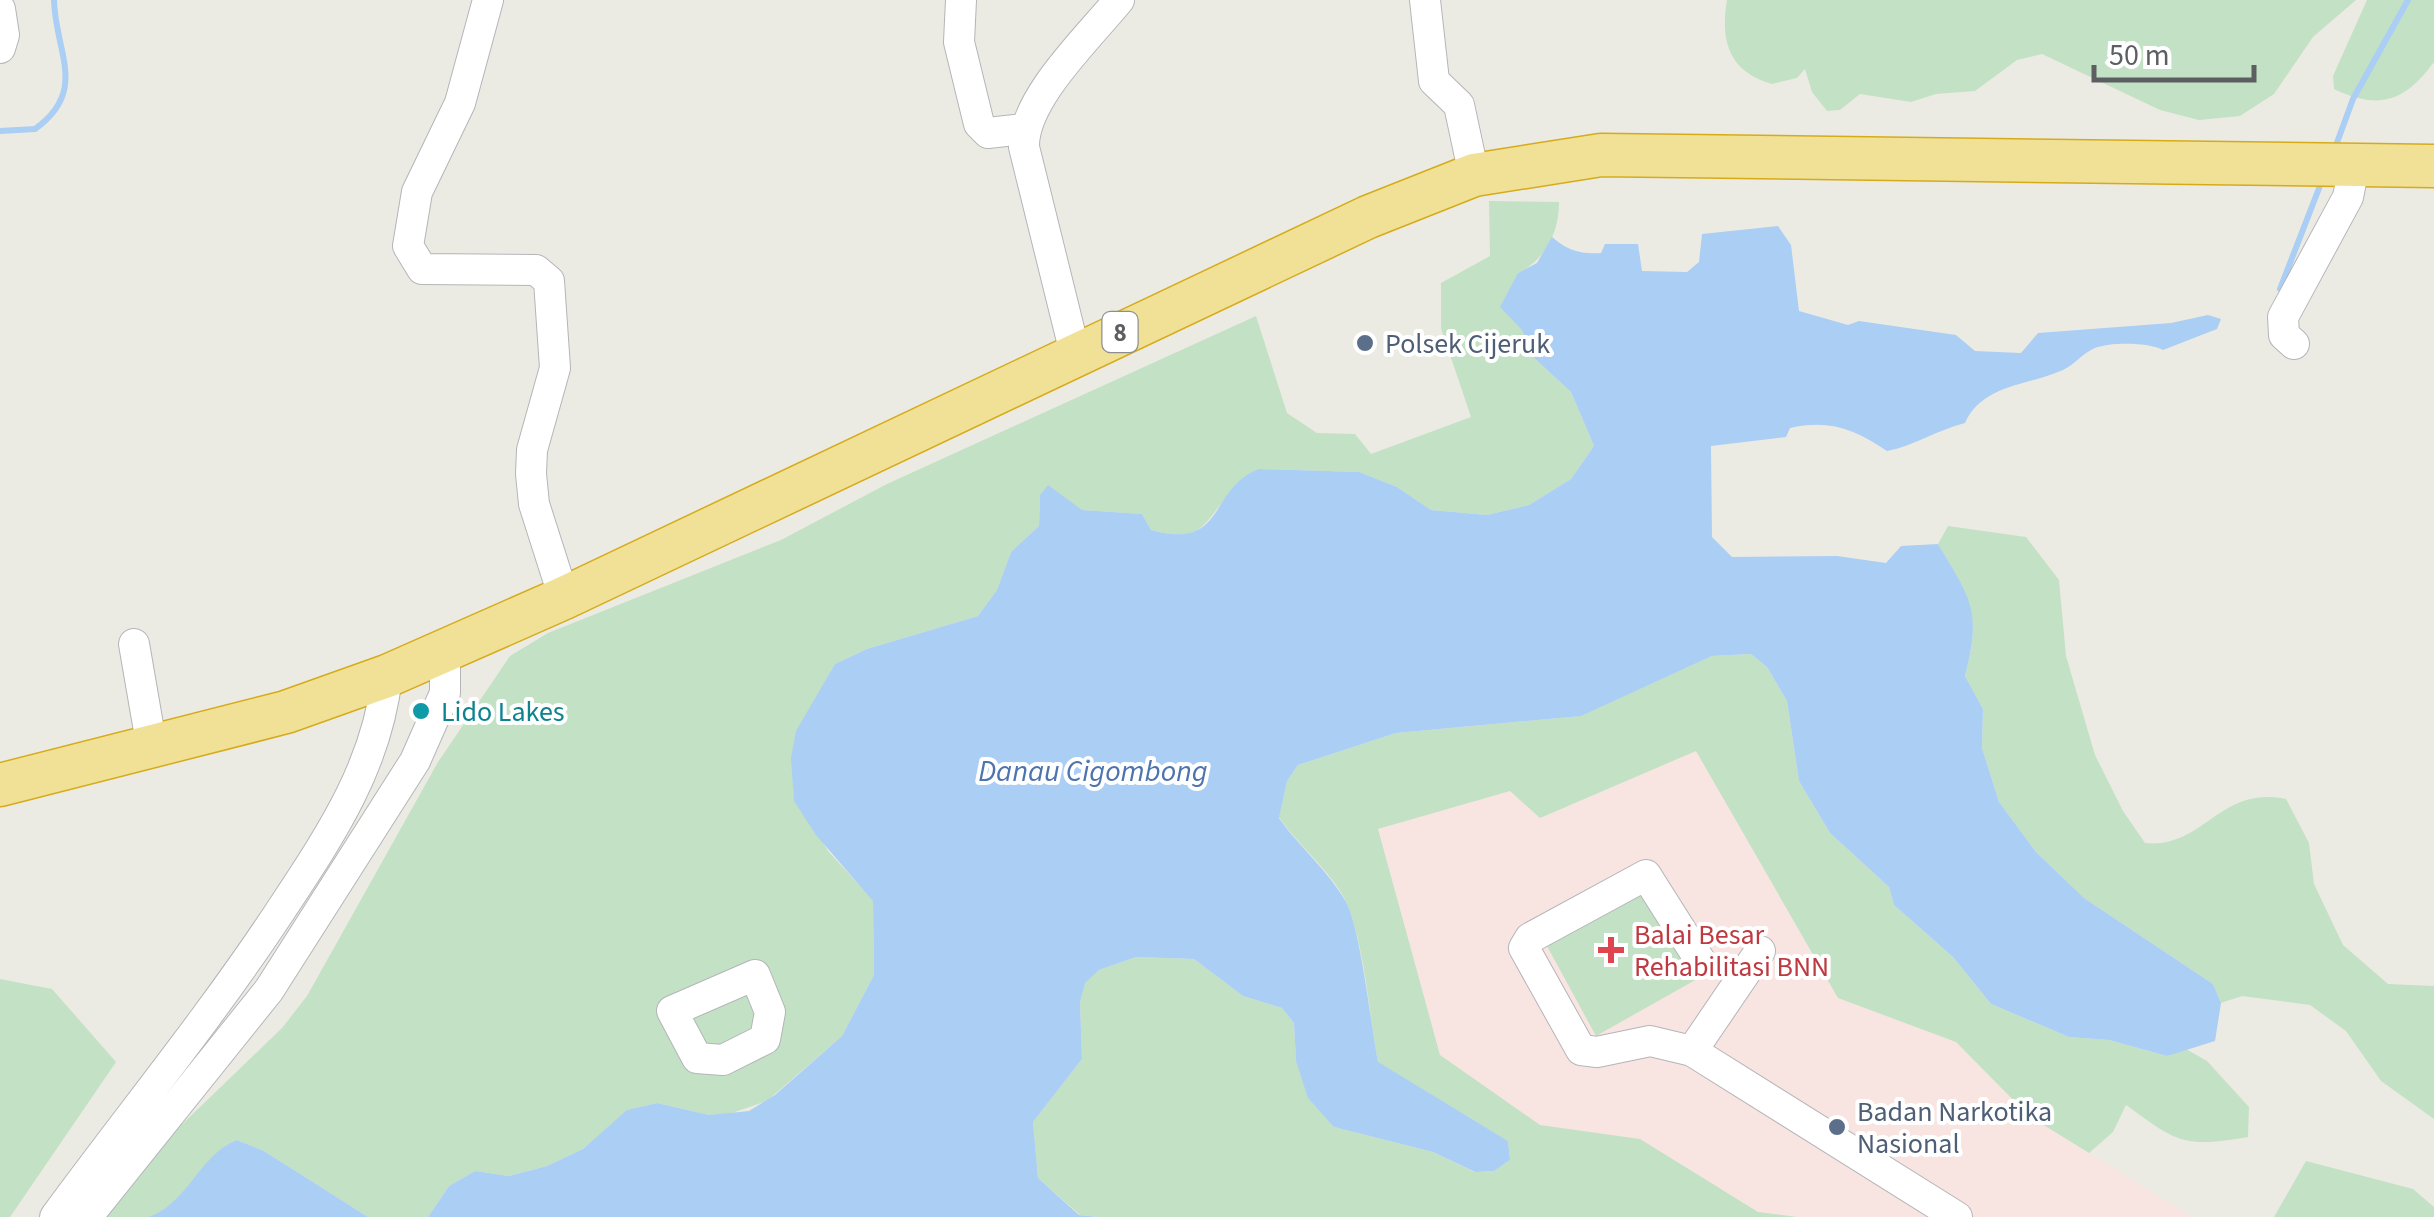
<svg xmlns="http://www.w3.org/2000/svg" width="2434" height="1217" font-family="'Source Sans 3',sans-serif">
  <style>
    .medical { fill: #f8e5e1 }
    .green { fill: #c3e1c5 }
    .water { fill: #abcef5 }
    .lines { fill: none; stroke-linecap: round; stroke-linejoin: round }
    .stream { stroke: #abcef5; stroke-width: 6 }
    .minor-casing { stroke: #b4b5b9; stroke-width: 32 }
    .highway-casing { stroke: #d6ab1a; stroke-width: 45 }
    .minor { stroke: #fff; stroke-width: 30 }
    .highway { stroke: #f0e196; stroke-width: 42 }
    .service-dot { fill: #5c6f8a; stroke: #fff; stroke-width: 4 }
    .culture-dot { fill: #0f9aa8; stroke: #fff; stroke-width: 4 }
    .health-dot { fill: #e0444e; stroke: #fff; stroke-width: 4 }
    .labels { text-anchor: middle; stroke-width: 8; stroke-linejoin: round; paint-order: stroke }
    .shield { fill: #fff; stroke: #8d8e91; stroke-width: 2.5 }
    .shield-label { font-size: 25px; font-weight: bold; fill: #5c5e62 }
    .service-label { font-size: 28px; fill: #4e5e75; stroke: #fff; text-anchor: start }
    .culture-label { font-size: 28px; fill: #0d838f; stroke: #fff; text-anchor: start }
    .health-label { font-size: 28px; fill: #be3a42; stroke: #fff; text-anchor: start }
    .water-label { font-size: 30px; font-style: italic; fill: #4e74ad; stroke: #fff }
  </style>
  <rect width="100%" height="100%" fill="#ecebe3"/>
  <path class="medical" d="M1696 751 1838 998 1956 1042 2029 1116 2192 1217H1797L1758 1212 1640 1139 1540 1126 1440 1055 1378 828 1511 791 1540 818Z"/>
  <g class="green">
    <path d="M1727 0H2356L2313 37 2274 94 2240 116 2199 120 2160 110 2042 54 2017 60 1975 91 1936 94 1911 102 1860 94 1840 110 1827 111 1812 92 1805 69 1797 78 1772 84C1729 72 1720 41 1727 0Z"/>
    <path d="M2367 0H2434V62C2405 101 2380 111 2334 89L2333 76Z"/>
    <path d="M1489 201 1559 202C1559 233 1546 259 1518 273L1522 330 1533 357 1571 392 1594 446 1571 479 1529 505 1487 515 1431 510 1397 487 1359 472 1259 469C1249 477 1236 485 1228 495 1200 529 1200 543 1151 530L1142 514 1082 510 1040 496 1039 526 1011 552 997 590 978 616 867 649 835 664 824 684 793 792 828 851 873 900 874 975 842 1036 767 1101 729 1114 709 1115 657 1103 628 1110 583 1149 547 1166 509 1176 475 1171 449 1186 428 1217H368L264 1151 237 1140C202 1153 185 1210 150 1217 135 1217 118 1217 103 1217L172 1134 282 1028 307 996 438 762 510 656 548 633 781 540 887 484 1256 316 1287 413 1317 433 1355 434 1371 454 1471 417 1441 328V283L1490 256Z"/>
    <path d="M1948 526 2026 537 2059 580 2066 656 2095 755 2123 811 2145 843C2204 849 2219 785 2286 799L2309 843 2314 884 2343 945 2388 984 2434 986V1119L2381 1081 2346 1031 2310 1005 2242 996 2221 1003 2213 984 2084 898 2036 852 1999 802 1982 748 1983 709 1965 676C1982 615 1970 597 1938 544Z"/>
    <path d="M1751 654 1767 667 1787 701 1799 781 1830 833 1889 887 1894 905 1953 957 1991 1004 2069 1037 2109 1040 2167 1056 2186 1049 2207 1061 2249 1107 2248 1137C2184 1148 2178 1143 2126 1105L2113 1132 2089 1153 2029 1116 1956 1042 1838 998 1696 751 1540 818 1510 791 1378 829 1440 1055 1540 1125 1640 1139 1758 1212 1797 1217H1099L1080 1215 1038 1178 1033 1122 1082 1059 1080 1002 1084 983 1099 970 1136 957 1194 959 1243 996 1282 1008 1294 1023 1296 1061 1334 1127 1433 1152 1474 1172 1494 1171 1510 1160 1508 1141 1378 1063C1369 1013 1366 957 1349 909 1338 877 1299 847 1279 817L1287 781 1298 765 1396 733 1580 716 1712 656Z"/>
    <path d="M1656 887 1706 974 1596 1036 1547 946Z"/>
    <path d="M0 979 52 989 116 1062 10 1217H0Z"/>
    <path d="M2306 1161 2413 1189 2434 1207V1217H2274Z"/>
  </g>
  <g class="water">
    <path d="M1778 226 1791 245 1799 311 1848 325 1859 321 1956 335 1975 351 2021 353 2038 333 2171 323 2208 315 2221 319 2217 329 2163 350C2149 342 2110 342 2095 348 2083 353 2074 365 2063 370 2027 386 1983 384 1965 423 1937 430 1914 446 1887 451 1855 429 1829 419 1790 428L1786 437 1711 446 1712 537 1732 557 1837 556 1886 563 1901 546 1938 544C1971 599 1982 611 1965 676L1983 709 1982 748 1999 802 2036 852 2084 898 2213 984 2221 1003 2215 1041 2167 1056 2109 1040 2069 1037 1991 1004 1953 957 1894 905 1889 887 1830 833 1799 781 1787 701 1767 667 1751 654 1712 656 1581 716 1396 733 1298 765 1287 781 1279 818C1300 848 1328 870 1346 902 1361 931 1371 1026 1378 1062L1508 1141 1510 1160 1494 1171 1475 1172 1433 1152 1334 1127 1308 1098 1296 1061 1294 1023 1282 1008 1243 996 1194 959 1136 957 1099 970 1085 983 1080 1002 1082 1059 1033 1122 1038 1178 1079 1215 1099 1217H428L449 1186 475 1171 509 1176 547 1166 583 1149 627 1110 657 1103 709 1115 749 1111 775 1095 842 1036 874 975 873 901 816 835 794 801 791 758 796 731 835 664 867 649 978 616 997 590 1011 552 1039 526 1040 495 1048 485 1082 510 1142 514 1151 530C1227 551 1207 489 1259 469L1359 472 1397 487 1431 510 1487 515 1529 505 1571 479 1594 446 1571 392 1533 357 1522 330 1500 307 1518 273 1537 263 1552 237C1568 251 1580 254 1601 253L1605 244H1638L1642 271 1687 272 1699 262 1702 234Z"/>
    <path d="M237 1140 264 1151 368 1217H149C188 1203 200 1154 237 1140Z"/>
  </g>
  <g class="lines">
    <g class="stream">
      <path d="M0 131 35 129C89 90 55 52 54 0"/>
      <path d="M2335 148 2353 99 2408 0"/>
      <path d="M2280 289 2323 178"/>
    </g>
    <defs>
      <g id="minor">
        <path d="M488 0 460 103 417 192 408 246 422 269 536 270 549 281 555 368 532 450 531 474 534 504 564 598"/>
        <path d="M961 0 959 42 979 124 988 133 1024 129"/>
        <path d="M1425 0 1434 81 1459 105 1474 175"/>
        <path d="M0 9 4 35 0 48"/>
        <path d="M2294 344 2284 335 2283 317 2348 197 2354 167"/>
        <path d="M1075 353 1024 147C1023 99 1089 37 1119 0"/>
        <path d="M134 644 152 748"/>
        <path d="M1701 962 1646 875 1530 938 1524 948 1581 1050 1597 1052 1650 1041 1692 1051 1957 1217"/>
        <path d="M755 975 770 1012 765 1039 723 1060 697 1058 672 1011Z"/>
        <path d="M1692 1051 1760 951"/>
        <path d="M55 1217C129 1116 208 1020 277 916 327 840 377 769 387 676"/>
        <path d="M87 1217 269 990 415 761 445 693V650"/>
      </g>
      <path id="highway" d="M0 785 286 712 387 676 564 598 1368 217 1474 175 1601 155 2434 166"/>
    </defs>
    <use href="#minor" class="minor-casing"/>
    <use href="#highway" class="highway-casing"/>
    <use href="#minor" class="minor"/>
    <use href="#highway" class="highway"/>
  </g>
  <g class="service-dot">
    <circle cx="1365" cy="343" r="10"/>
    <circle cx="1837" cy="1127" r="10"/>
  </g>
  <circle class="culture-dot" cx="421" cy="711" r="10"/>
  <path class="health-dot" d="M1606 935h10v10h10v10h-10v10h-10v-10h-10v-10h10z"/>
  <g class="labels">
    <rect class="shield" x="1102.5" y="312" width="35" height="40" rx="8"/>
    <g class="shield-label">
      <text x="1120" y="341">8</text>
    </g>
    <g class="service-label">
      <text x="1385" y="353">Polsek Cijeruk</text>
      <text x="1857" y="1121">Badan Narkotika<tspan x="1857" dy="32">Nasional</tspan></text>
    </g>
    <g class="culture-label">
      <text x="441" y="721">Lido Lakes</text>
    </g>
    <g class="health-label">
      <text x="1634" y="944">Balai Besar<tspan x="1634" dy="32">Rehabilitasi BNN</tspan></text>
    </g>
    <g class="water-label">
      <text x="1093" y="781">Danau Cigombong</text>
    </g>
  </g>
  <path d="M2094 65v15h160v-15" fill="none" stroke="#5c5e62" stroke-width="5"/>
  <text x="2109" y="65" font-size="30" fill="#5c5e62" stroke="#ffffff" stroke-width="8" paint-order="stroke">50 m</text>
</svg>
